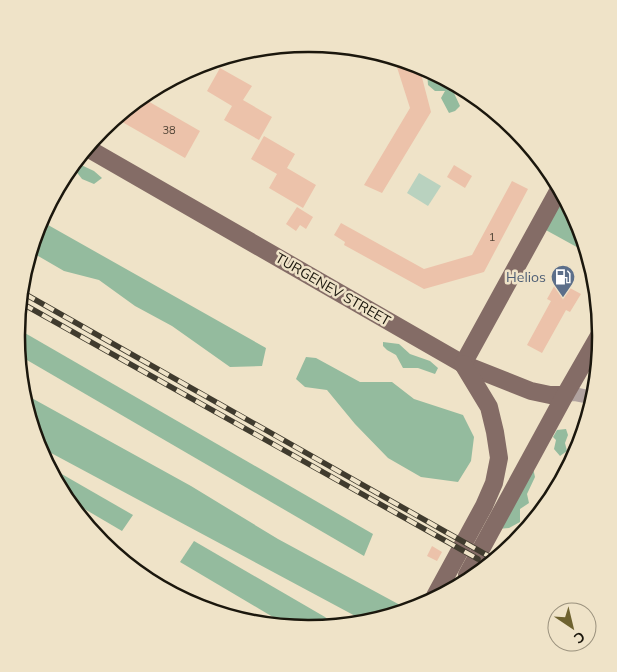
<svg xmlns="http://www.w3.org/2000/svg" width="617" height="672" font-family="Mulish,sans-serif">
  <style>
    .green { fill: #b9d2bf }
    .forest { fill: #94bb9e }
    .building { fill: #ecc2aa }
    .lines { fill: none; stroke-linecap: round; stroke-linejoin: round }
    .minor { stroke: #b0a29f; stroke-width: 14 }
    .major { stroke: #846c66; stroke-width: 18 }
    .rail-casing { stroke: #403b2e; stroke-width: 5.5 }
    .rail { stroke: #efe3c8; stroke-width: 4; stroke-dasharray: 11; stroke-linecap: butt }
    .labels { text-anchor: middle; stroke-width: 5; stroke-linejoin: round; paint-order: stroke }
    .number-label { font-size: 11px; fill: #4f4234 }
    .service-label { font-size: 14px; fill: #4e5e75; stroke: #efe3c8; text-anchor: end }
    .street-label { font-size: 14px; fill: #1b170d; stroke: #efe3c8 }
    .rim { fill: none; stroke: #1b170d; stroke-width: 2.5 }
  </style>
  <rect width="100%" height="100%" fill="#efe3c8"/>
  <path class="green" d="M419 173 441 186 428 206 407 193Z"/>
  <g class="forest">
    <path d="M427 70 454 88 453 91 460 106 455 111 449 113 441 98 445 91H435L428 85Z"/>
    <path d="M79 164 94 171 102 178 94 184 82 179 75 170Z"/>
    <path d="M561 198 579 224 584 251 544 229Z"/>
    <path d="M41 221 266 348 262 366 230 367 172 326 135 306 99 280 64 271 33 253 39 224Z"/>
    <path d="M18 329 373 534 364 556 20 356 16 336Z"/>
    <path d="M383 342 399 344 410 354 430 361 438 368 435 374 418 368H403L396 355 387 350 383 346Z"/>
    <path d="M306 357 316 358 360 382H392L414 399 463 415 474 437 471 461 458 482 421 477 388 458 355 424 327 390 305 387 296 379Z"/>
    <path d="M28 396 191 486 278 539 400 605 396 611 359 618 38 446Z"/>
    <path d="M566 429 568 435 565 443 567 451 560 456 554 449 556 440 553 437 557 430Z"/>
    <path d="M533 468 535 477 527 494 529 503 520 509V522L509 528 497 529Z"/>
    <path d="M53 469 133 515 122 531 76 504Z"/>
    <path d="M194 541 325 617 332 623 308 628 283 623 180 562Z"/>
    <path d="M134 564 158 578 225 612 196 606Z"/>
  </g>
  <g class="building">
    <path d="M395 61 419 66 431 112 382 193 364 185 410 108Z"/>
    <path d="M220 68 252 86 243 100 272 117 259 140 224 120 232 106 207 91Z"/>
    <path d="M146 100 200 131 185 158 117 119Z"/>
    <path d="M264 136 295 154 287 168 316 185 303 208 269 188 277 174 251 159Z"/>
    <path d="M454 165 472 176 465 188 447 177Z"/>
    <path d="M512 181 528 189 484 272 424 289 344 245 345 242 334 235 341 223 424 269 472 255Z"/>
    <path d="M297 207 313 217 306 229 300 225 296 231 286 224Z"/>
    <path d="M557 281 581 294 570 312 566 310 542 353 527 345 551 301 547 299Z"/>
    <path d="M432 546 442 552 437 561 427 556Z"/>
  </g>
  <g class="lines">
    <path class="minor" d="M565 395 574 394 589 397"/>
    <g class="major">
      <path d="M89 149 463 364 531 391 550 395H565"/>
      <path d="M463 364 557 193"/>
      <path d="M467 575 565 395 600 334"/>
      <path d="M435 596 484 506 494 483 499 458 495 432 489 407 463 364"/>
    </g>
    <defs>
      <g id="rail">
        <path d="M25 294 492 558"/>
        <path d="M23 304 478 559"/>
      </g>
    </defs>
    <use href="#rail" class="rail-casing"/>
    <use href="#rail" class="rail"/>
  </g>
  <defs>
    <symbol id="fuel-pin" viewBox="-11 -11 22 30"><path d="M0 17L-7.5 6A9.5 9.5 0 1 1 7.5 6Z" fill="#5c6f8a" stroke="#efe3c8"/><path d="M-5.5-6h7V0h2V4h1.3V-2.5L3-4.5l.8-.8L6-3V5H2.5V1h-1V6h-7ZM-4.2-4.7v3.2H.2V-4.7Z" fill="#fff"/></symbol>
  </defs>
  <g fill-rule="evenodd">
    <use href="#fuel-pin" x="549" y="263" width="28" height="38"/>
  </g>
  <g class="labels">
    <g class="number-label">
      <text x="169" y="134">38</text>
      <text x="492" y="241">1</text>
    </g>
    <g class="service-label">
      <text x="546" y="282">Helios</text>
    </g>
    <g class="street-label">
      <text transform="translate(333 289) rotate(30)" y="5">TURGENEV STREET</text>
    </g>
  </g>
  <path d="M0 0H617V672H0ZM308 52H309A283 283 0 0 1 592 335V337A283 283 0 0 1 309 620H308A283 283 0 0 1 25 337V335A283 283 0 0 1 308 52Z" fill="#efe3c8" fill-rule="evenodd"/>
  <path class="rim" d="M308 52H309A283 283 0 0 1 592 335V337A283 283 0 0 1 309 620H308A283 283 0 0 1 25 337V335A283 283 0 0 1 308 52Z"/>
  <g transform="translate(572 627) rotate(145)"><circle r="24" fill="#efe3c8" stroke="#9a917d"/>
  <path d="M0-4L9 19L0 12L-9 19Z" fill="#6e622f"/>
  <text y="-8" font-size="14" font-weight="bold" text-anchor="middle" fill="#1b170d">С</text>
  </g>
</svg>
